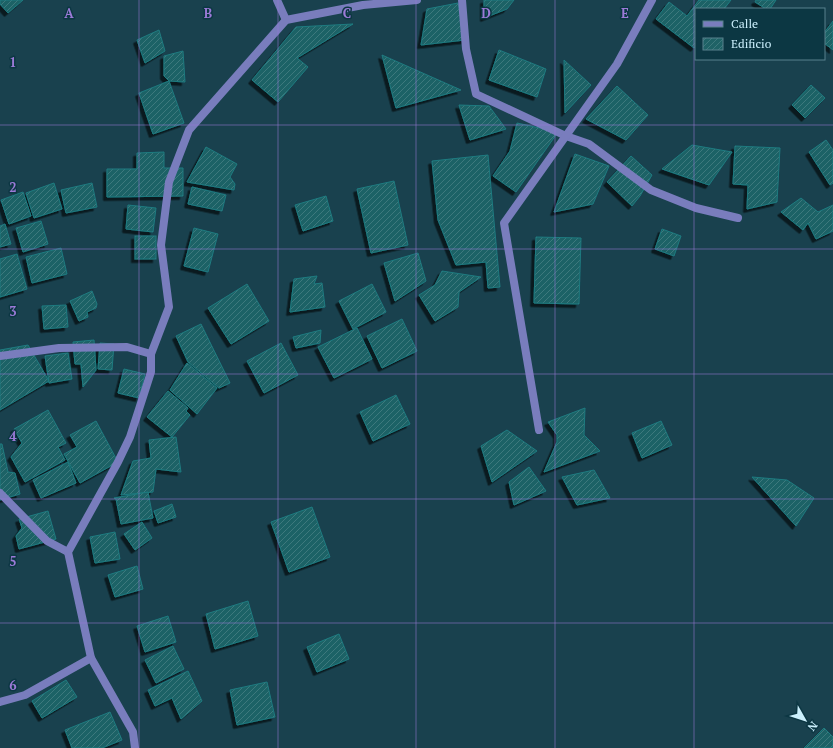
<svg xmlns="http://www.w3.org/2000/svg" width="833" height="748" font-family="'PT Serif',serif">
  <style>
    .building { fill: url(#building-hatch); stroke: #1e7b80; filter: url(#shadow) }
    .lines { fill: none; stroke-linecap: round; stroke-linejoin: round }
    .street { stroke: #797dbd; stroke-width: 8 }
    .grid { fill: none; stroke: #9b7ad7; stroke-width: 1; stroke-opacity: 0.55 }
    .grid-label { font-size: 13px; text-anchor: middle; font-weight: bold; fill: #9b7ad7; stroke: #0c3743; stroke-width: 3; stroke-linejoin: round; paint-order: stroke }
  </style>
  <defs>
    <pattern id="building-hatch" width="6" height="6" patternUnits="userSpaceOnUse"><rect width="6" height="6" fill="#1f6266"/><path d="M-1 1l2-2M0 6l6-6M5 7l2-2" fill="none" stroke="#3e797d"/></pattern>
    <filter id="shadow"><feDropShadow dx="-3.5" dy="3.5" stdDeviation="0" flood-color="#0009"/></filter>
  </defs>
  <rect width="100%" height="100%" fill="#19414e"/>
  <g class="building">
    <path d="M0 0H23L8 13 0 4Z"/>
    <path d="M484 0H514L507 9 484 18Z"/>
    <path d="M699 0H731L724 9H696V46L694 48 656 19 669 2 687 16Z"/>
    <path d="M756 0H776L770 9H766L755 2Z"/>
    <path d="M458 3 465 40 421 45 427 9Z"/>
    <path d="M833 21V50L824 43V33Z"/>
    <path d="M353 24 297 58 308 67 278 102 252 80 296 27Z"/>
    <path d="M159 30 165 51 145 63 137 40Z"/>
    <path d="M499 50 546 69 537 97 489 80Z"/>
    <path d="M183 51 185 82 169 81 164 76V56Z"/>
    <path d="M382 55 461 90 396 108Z"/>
    <path d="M564 60 591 85 565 113Z"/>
    <path d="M169 81 184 123 153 134 139 93Z"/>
    <path d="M811 85 825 98 805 118 792 105Z"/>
    <path d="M617 86 648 115 626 140 586 119Z"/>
    <path d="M459 105 489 106 506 129 470 140Z"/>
    <path d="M517 123 558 132 516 192 493 176 510 151Z"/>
    <path d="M826 140 833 150V183L830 185 809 152Z"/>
    <path d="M692 145 732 152 709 185 662 169Z"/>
    <path d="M735 146 780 148 777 202 747 209 748 185 733 184Z"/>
    <path d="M206 147 237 164 230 177 235 184 234 190 187 182Z"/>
    <path d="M164 152V168H183V196L107 197V169H137V153Z"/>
    <path d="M575 154 609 166 593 204 554 212Z"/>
    <path d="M488 155 500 287 488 288 486 262 456 265 438 220 432 161Z"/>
    <path d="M631 156 652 175 640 196 632 206 607 182Z"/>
    <path d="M394 181 408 245 371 253 357 189Z"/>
    <path d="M54 183 62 209 34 218 26 193Z"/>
    <path d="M92 183 97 207 66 213 61 190Z"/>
    <path d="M192 187 226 195 222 211 188 204Z"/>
    <path d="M23 192 31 216 9 224 1 200Z"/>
    <path d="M326 196 333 221 303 231 295 205Z"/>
    <path d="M801 198 818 212 833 205V231L816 239 808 223 803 230 781 212Z"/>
    <path d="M128 205 156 208 153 232 126 229Z"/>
    <path d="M41 221 48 244 23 252 16 228Z"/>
    <path d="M5 224 11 244 0 247V226Z"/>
    <path d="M194 228 218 234 208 272 184 266Z"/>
    <path d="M662 229 681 236 674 256 655 249Z"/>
    <rect x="135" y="236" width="21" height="23"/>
    <path d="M536 237 581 238 579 304 534 303Z"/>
    <path d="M61 248 67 274 32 283 26 257Z"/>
    <path d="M418 253 426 281 395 301 384 263Z"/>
    <path d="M17 254 27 289 0 297V259Z"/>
    <path d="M442 271 481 277 459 292 458 307 435 321 419 295 435 285Z"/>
    <path d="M317 276 314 284 322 283 325 307 290 312 294 279Z"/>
    <path d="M247 284 269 321 231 344 208 308Z"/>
    <path d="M372 284 386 312 353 329 339 301Z"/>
    <path d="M92 291 97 304 96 308 87 312 88 317 79 321 70 301Z"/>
    <path d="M66 305 68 327 44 329 42 306Z"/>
    <path d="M402 319 417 351 382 368 367 336Z"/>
    <path d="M201 324 230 383 219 388 188 362 176 336Z"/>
    <path d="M357 328 372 359 334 378 318 347Z"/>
    <path d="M321 330 320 343 296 348 293 337Z"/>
    <path d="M94 340 96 370 83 387 81 364H75L73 342Z"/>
    <path d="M100 343 114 344 112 370 98 369Z"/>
    <path d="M281 343 298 375 264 393 247 361Z"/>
    <path d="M28 345 49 381 0 410V350Z"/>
    <path d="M68 353 72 379 49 383 45 356Z"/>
    <path d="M187 363 217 388 197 414 170 390Z"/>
    <path d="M124 369 145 374 139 398 118 393Z"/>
    <path d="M168 391 188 408 186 411 190 415 172 437 147 417Z"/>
    <path d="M396 395 410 424 373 441 360 412Z"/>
    <path d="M585 408 584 435 600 451 544 472 557 442V435L548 422Z"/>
    <path d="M48 410 66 443 58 447 65 460 25 482 11 457 22 443 14 429Z"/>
    <path d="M96 421 118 462 80 483 64 454 77 447 70 435Z"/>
    <path d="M661 421 672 445 642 458 632 433Z"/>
    <path d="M507 430 537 451 492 482 481 446Z"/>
    <path d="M176 437 181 472 156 469 153 492 121 495 133 461 151 458 149 440Z"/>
    <path d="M0 444H2L8 472 15 473 20 494 0 500Z"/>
    <path d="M68 462 76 483 41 498 33 480Z"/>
    <path d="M529 467 546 491 514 505 509 482Z"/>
    <path d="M594 470 610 498 577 505 562 477Z"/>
    <path d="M752 477 787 480 814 498 796 526Z"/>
    <path d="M148 492 153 518 121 524 116 499 114 498Z"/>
    <path d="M172 504 176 517 158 523 154 511Z"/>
    <path d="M312 507 330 557 289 572 271 522Z"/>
    <path d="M48 511 56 539 19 549 16 536 22 528 19 519Z"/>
    <path d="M142 522 152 538 135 550 124 534Z"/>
    <path d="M115 532 120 559 95 563 90 537Z"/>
    <path d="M137 566 143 589 115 597 108 575Z"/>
    <path d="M248 601 258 636 215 649 206 614Z"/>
    <path d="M168 616 176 642 145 652 137 626Z"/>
    <path d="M339 634 349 659 317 672 307 647Z"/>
    <path d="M173 646 184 669 156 683 145 660Z"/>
    <path d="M188 671 202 701 181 719 172 698 155 706 148 690Z"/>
    <path d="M66 680 77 697 42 718 32 701Z"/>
    <path d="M267 682 275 717 237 725 230 690Z"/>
    <path d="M110 712 122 740 102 748H72L65 730Z"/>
    <path d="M824 728 833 737V748H804Z"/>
  </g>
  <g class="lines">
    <g class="street">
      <path d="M277 0 286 20"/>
      <path d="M462 0 466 49 476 94 566 136 589 144 651 190 696 208 738 218"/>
      <path d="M0 356 59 348 127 347 151 354"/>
      <path d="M539 430 504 223 617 64 652 0"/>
      <path d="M0 493 47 541 68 552"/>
      <path d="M0 702 25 695 91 658"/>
      <path d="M135 748 133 732 91 658 68 552 118 462 130 437 151 372V354L169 307 161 245 169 182 189 130 286 20 363 5 417 0"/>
    </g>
  </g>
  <path class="grid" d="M139 0V748M278 0V748M416 0V748M555 0V748M694 0V748M0 125H833M0 249H833M0 374H833M0 499H833M0 623H833"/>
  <g class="grid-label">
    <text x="69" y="18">A</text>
    <text x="208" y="18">B</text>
    <text x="347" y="18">C</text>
    <text x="486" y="18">D</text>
    <text x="625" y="18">E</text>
    <text x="13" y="67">1</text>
    <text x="13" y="192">2</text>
    <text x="13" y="316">3</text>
    <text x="13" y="441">4</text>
    <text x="13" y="566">5</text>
    <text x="13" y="690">6</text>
  </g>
  <rect x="695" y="8" width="130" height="52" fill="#0c3743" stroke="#58818d"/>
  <rect x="703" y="21" width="20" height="6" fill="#797dbd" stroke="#58818d"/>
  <text x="731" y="28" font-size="12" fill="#cbeffc">Calle</text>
  <rect x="703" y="38" width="20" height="12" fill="url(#building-hatch)" stroke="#58818d"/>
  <text x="731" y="48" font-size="12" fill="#cbeffc">Edificio</text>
  <g transform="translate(805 720) rotate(129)" stroke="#0c3743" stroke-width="3" paint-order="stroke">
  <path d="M0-3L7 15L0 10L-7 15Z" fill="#cbeffc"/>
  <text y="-6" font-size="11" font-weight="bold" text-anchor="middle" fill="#cbeffc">N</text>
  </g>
</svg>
